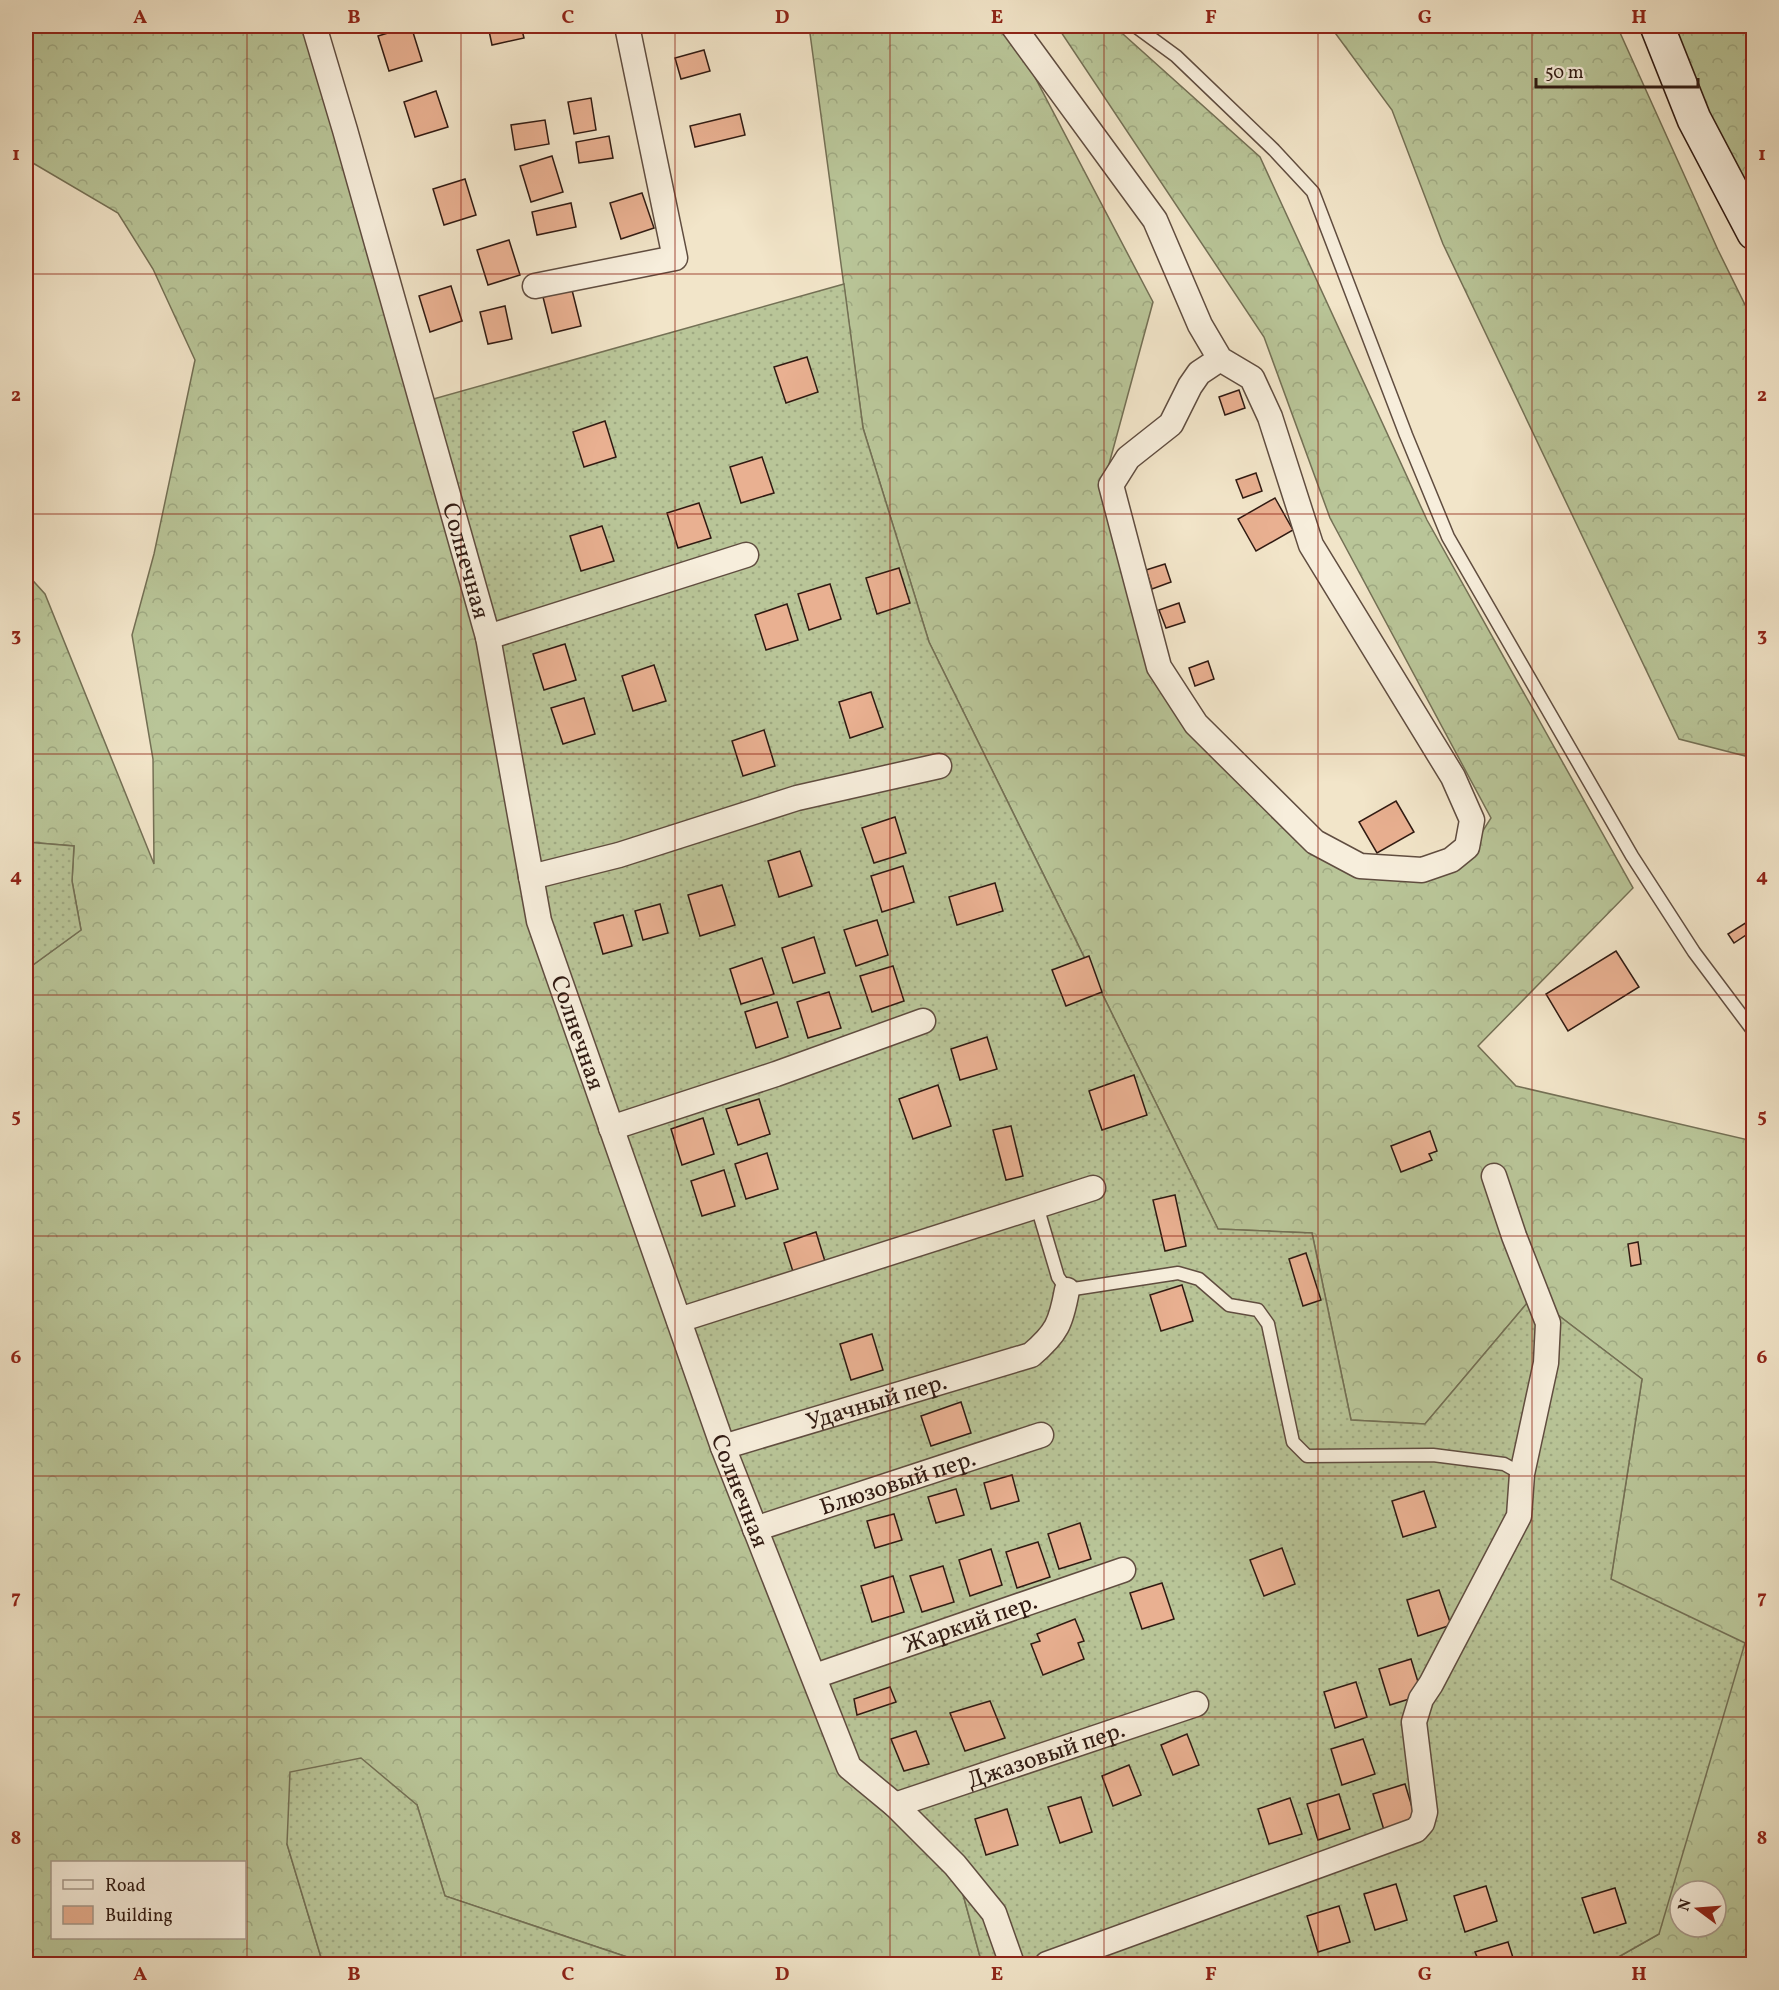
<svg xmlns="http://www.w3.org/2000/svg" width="1779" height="1990" font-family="Vollkorn,serif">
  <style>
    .forest { fill: url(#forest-crowns); stroke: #747055; stroke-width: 1.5; fill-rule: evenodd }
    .garden { fill: url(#garden-dots); stroke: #747055; stroke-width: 1.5 }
    .building { fill: #e9b091; stroke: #301a12; stroke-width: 1.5 }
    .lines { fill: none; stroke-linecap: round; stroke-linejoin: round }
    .service-casing { stroke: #604d40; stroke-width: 15 }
    .minor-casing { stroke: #604d40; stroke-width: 27 }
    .secondary-casing { stroke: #301a12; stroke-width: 36 }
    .service { stroke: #f7eedc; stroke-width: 12 }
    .minor { stroke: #f7eedc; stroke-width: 24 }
    .secondary { stroke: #f7eedc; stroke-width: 33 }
    .grid { fill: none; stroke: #8f2418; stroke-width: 1.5; stroke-opacity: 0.55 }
    .labels { text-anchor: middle; stroke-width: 4.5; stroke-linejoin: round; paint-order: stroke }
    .street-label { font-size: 24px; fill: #301a12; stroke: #f7eedc }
    .neatline { fill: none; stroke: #8f2418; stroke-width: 2 }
    .grid-label { font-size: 20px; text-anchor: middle; font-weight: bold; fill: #8f2418 }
  </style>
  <defs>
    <pattern id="forest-crowns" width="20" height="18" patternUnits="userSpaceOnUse" patternTransform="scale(1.5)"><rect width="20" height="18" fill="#b9c598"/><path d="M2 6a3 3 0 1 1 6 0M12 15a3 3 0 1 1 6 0" fill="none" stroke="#9fa982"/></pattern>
    <pattern id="garden-dots" width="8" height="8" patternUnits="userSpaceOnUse" patternTransform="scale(1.5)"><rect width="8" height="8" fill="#b9c598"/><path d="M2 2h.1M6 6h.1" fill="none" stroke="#9fa982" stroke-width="1.8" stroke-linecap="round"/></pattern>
  </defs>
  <rect width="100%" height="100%" fill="#f2e5c9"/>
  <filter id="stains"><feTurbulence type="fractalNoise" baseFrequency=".00333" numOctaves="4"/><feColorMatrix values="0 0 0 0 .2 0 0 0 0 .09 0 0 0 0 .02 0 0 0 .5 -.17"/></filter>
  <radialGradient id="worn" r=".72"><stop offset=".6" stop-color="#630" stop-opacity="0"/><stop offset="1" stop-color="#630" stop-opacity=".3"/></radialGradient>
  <g class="forest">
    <path d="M26 26H311L377 270 955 1865 982 1964H648L445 1896 417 1805 287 1844 323 1964H26V970L81 930 72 881 74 846 26 842V573L45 594 154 864 153 759 132 635 154 554 195 360 153 269 118 213 26 159ZM52 1862H244V1938H52Z"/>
    <path d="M809 26H1008L1153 302 1102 490 1189 726 1351 856 1460 867 1491 818 1330 518 1264 337 1057 26H1114L1260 157 1427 520 1633 888 1478 1046 1516 1086 1753 1141V1964H1606L1659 1934 1611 1579 1642 1379 1533 1296 1425 1424 1351 1420 1312 1233 1218 1229 929 642 863 428ZM1680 1891H1716V1927H1680Z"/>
    <path d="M1330 26H1617L1718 250 1753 321V758L1679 739 1443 244 1392 110Z"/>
    <path d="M1669 26H1753V201L1738 175Z"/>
  </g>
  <g class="garden">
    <path d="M844 284 863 428 929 642 1218 1229 1312 1233 1351 1420 1425 1424 1533 1296 1642 1379 1611 1579 1745 1643 1659 1934 1606 1964H982L955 1865 836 1767 815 1676 539 921 488 637 412 405Z"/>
    <path d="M26 842 74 846 72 881 81 930 26 970Z"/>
    <path d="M361 1758 417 1805 445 1896 648 1964H323L287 1844 290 1772Z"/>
  </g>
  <g class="building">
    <path d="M411 26 422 61 389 71 378 36Z"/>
    <path d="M488 26H521L524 38 492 45Z"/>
    <path d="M704 50 710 71 681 79 675 58Z"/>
    <path d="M436 91 448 127 415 137 404 102Z"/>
    <path d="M591 98 596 130 574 134 568 102Z"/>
    <path d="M740 114 745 135 695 147 690 126Z"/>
    <path d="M545 120 549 144 515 150 511 125Z"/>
    <path d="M609 136 613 158 579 163 576 142Z"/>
    <path d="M552 156 563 192 531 202 520 166Z"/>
    <path d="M465 179 476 215 444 225 433 189Z"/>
    <path d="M642 193 654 228 621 239 610 203Z"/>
    <path d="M571 203 576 227 537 235 532 212Z"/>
    <path d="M509 240 520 275 488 285 477 250Z"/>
    <path d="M451 286 462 321 430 332 419 296Z"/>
    <path d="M572 290 581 326 552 333 543 297Z"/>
    <path d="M505 306 512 339 488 344 480 312Z"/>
    <path d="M807 357 818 392 786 403 774 367Z"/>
    <path d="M1239 390 1245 408 1225 415 1219 397Z"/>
    <path d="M605 421 616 457 584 467 573 432Z"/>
    <path d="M762 457 774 493 741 503 730 467Z"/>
    <path d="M1256 473 1262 491 1243 498 1236 480Z"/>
    <path d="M1275 498 1293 530 1256 551 1238 519Z"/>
    <path d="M699 503 711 538 678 548 667 513Z"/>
    <path d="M602 526 614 561 581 571 570 536Z"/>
    <path d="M1165 564 1171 582 1152 589 1146 570Z"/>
    <path d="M899 568 910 603 877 614 866 578Z"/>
    <path d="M830 584 841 619 809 630 798 594Z"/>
    <path d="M1179 603 1185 622 1166 628 1159 610Z"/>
    <path d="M787 604 798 640 766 650 755 615Z"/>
    <path d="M565 644 576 680 544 690 533 654Z"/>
    <path d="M1208 661 1214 679 1195 686 1189 668Z"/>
    <path d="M654 665 666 701 633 711 622 676Z"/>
    <path d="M871 692 883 727 850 738 839 702Z"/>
    <path d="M584 698 595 734 563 744 551 708Z"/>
    <path d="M764 730 775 766 743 776 732 741Z"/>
    <path d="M1396 801 1414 832 1377 853 1359 822Z"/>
    <path d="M895 817 906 853 874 863 862 828Z"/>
    <path d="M800 851 812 886 779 897 768 861Z"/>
    <path d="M903 866 914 902 882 912 871 876Z"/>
    <path d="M995 883 1003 911 957 925 949 897Z"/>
    <path d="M722 885 735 925 700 936 688 895Z"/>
    <path d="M660 904 668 933 643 940 635 911Z"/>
    <path d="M623 915 632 946 603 954 594 923Z"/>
    <path d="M877 920 888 955 856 966 844 930Z"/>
    <path d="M1747 922 1752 931 1734 943 1728 934Z"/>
    <path d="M814 937 825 973 793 983 782 948Z"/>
    <path d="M1616 951 1639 987 1568 1031 1546 994Z"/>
    <path d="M1089 956 1102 992 1066 1006 1052 970Z"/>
    <path d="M762 958 774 994 741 1004 730 969Z"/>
    <path d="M893 966 904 1001 872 1012 860 976Z"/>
    <path d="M829 992 841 1028 808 1038 797 1002Z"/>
    <path d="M777 1002 788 1037 756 1048 745 1012Z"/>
    <path d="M987 1037 997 1069 960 1080 951 1049Z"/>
    <path d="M1134 1075 1147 1115 1102 1130 1089 1091Z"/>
    <path d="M938 1085 951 1126 913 1139 899 1099Z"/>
    <path d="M759 1099 770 1134 738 1145 726 1109Z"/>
    <path d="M703 1118 714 1154 682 1165 671 1129Z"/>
    <path d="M1011 1126 1023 1176 1006 1180 993 1130Z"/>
    <path d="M1430 1131 1437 1151 1429 1154 1432 1160 1401 1172 1391 1146Z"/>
    <path d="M767 1153 778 1189 746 1199 735 1164Z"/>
    <path d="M724 1170 735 1206 702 1216 691 1181Z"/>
    <path d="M1175 1195 1186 1246 1165 1251 1153 1200Z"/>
    <path d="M816 1232 827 1268 795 1278 784 1243Z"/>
    <path d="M1638 1242 1641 1264 1631 1266 1628 1244Z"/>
    <path d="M1306 1253 1321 1300 1303 1306 1289 1259Z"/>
    <path d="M1182 1285 1193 1321 1161 1331 1150 1295Z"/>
    <path d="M872 1334 883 1370 851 1380 840 1344Z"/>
    <path d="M961 1402 971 1433 931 1446 921 1416Z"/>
    <path d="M1012 1475 1019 1501 991 1509 984 1483Z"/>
    <path d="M956 1489 964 1515 936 1523 928 1497Z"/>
    <path d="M1424 1491 1436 1527 1403 1537 1392 1501Z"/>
    <path d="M894 1514 902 1540 875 1548 867 1521Z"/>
    <path d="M1080 1523 1091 1559 1059 1569 1048 1534Z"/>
    <path d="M1038 1542 1050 1577 1017 1588 1006 1552Z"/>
    <path d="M1282 1548 1295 1584 1264 1596 1250 1560Z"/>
    <path d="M991 1549 1002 1585 970 1596 959 1560Z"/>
    <path d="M943 1566 954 1602 922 1612 910 1576Z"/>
    <path d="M893 1576 904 1612 872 1622 861 1586Z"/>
    <path d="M1162 1583 1174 1619 1142 1629 1130 1593Z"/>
    <path d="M1439 1590 1451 1625 1418 1636 1407 1600Z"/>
    <path d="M1075 1619 1084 1641 1078 1643 1084 1659 1043 1675 1031 1644 1040 1641 1037 1634Z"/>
    <path d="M1411 1659 1422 1695 1390 1705 1379 1669Z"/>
    <path d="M1356 1682 1367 1717 1335 1728 1324 1692Z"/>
    <path d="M890 1687 896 1702 857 1715 854 1699Z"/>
    <path d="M990 1701 1005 1738 965 1751 950 1713Z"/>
    <path d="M916 1731 929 1764 904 1771 891 1739Z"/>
    <path d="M1187 1734 1199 1765 1173 1775 1161 1745Z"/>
    <path d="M1363 1739 1375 1774 1342 1785 1331 1749Z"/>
    <path d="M1129 1765 1141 1795 1113 1806 1102 1776Z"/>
    <path d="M1405 1784 1416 1820 1384 1830 1373 1794Z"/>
    <path d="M1339 1794 1350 1829 1318 1840 1307 1804Z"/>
    <path d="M1081 1797 1092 1832 1060 1843 1048 1807Z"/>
    <path d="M1290 1798 1302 1834 1269 1844 1258 1809Z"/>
    <path d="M1007 1809 1018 1845 986 1855 975 1819Z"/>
    <path d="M1396 1884 1407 1920 1375 1930 1364 1894Z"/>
    <path d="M1486 1886 1497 1921 1465 1932 1454 1896Z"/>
    <path d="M1615 1888 1626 1923 1594 1933 1582 1898Z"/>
    <path d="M1339 1906 1350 1942 1318 1952 1307 1916Z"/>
    <path d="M1508 1942 1515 1964H1480L1475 1952Z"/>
  </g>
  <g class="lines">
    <defs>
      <g id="service">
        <path d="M1135 26 1176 56 1274 150 1313 192 1406 435 1448 537 1632 856 1694 952 1754 1032"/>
        <path d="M1037 1206 1058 1277 1067 1290 1178 1273 1199 1279 1229 1305 1258 1310 1268 1324 1293 1442 1307 1456 1433 1455 1504 1464 1522 1474"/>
      </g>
      <g id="minor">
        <path id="s1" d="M314 26 345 130 488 637 539 921 723 1447 849 1767 895 1805 955 1865 994 1913 1012 1964"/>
        <path d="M1013 26 1155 220 1200 325 1220 359 1252 378 1270 417 1311 545 1453 777 1472 820 1467 847 1451 860 1422 870 1360 866 1315 842 1196 724 1159 667 1111 485 1128 458 1171 424 1190 386 1199 373 1220 359"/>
        <path d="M535 286 675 258 627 26"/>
        <path d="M488 637 746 555"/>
        <path d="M531 877 619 855 797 798 939 766"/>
        <path d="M611 1128 776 1074 923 1021"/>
        <path d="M679 1320 1093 1188"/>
        <path id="s2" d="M723 1447 1031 1355C1057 1333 1061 1323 1067 1290"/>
        <path id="s3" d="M755 1529 1041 1435"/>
        <path id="s4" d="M815 1676 1123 1570"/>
        <path id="s5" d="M895 1805 1196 1704"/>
        <path d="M1047 1964 1416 1830 1422 1823 1425 1812 1414 1722 1421 1699 1431 1684 1519 1516 1522 1474 1546 1363 1548 1323 1514 1236 1494 1176"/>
      </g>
      <path id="secondary" d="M1657 26 1694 119 1754 233"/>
    </defs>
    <use href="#service" class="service-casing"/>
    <use href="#minor" class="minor-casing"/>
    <use href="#secondary" class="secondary-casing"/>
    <use href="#service" class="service"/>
    <use href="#minor" class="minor"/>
    <use href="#secondary" class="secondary"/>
  </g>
  <path class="grid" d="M247 26V1964M461 26V1964M675 26V1964M890 26V1964M1104 26V1964M1318 26V1964M1532 26V1964M26 274H1754M26 514H1754M26 754H1754M26 995H1754M26 1236H1754M26 1476H1754M26 1717H1754"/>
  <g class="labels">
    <g class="street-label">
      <text dy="8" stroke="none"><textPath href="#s1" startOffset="556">Солнечная</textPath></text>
      <text dy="8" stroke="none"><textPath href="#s1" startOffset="1042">Солнечная</textPath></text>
      <text dy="8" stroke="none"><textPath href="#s2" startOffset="160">Удачный пер.</textPath></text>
      <text dy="8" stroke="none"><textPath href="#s3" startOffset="150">Блюзовый пер.</textPath></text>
      <text dy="8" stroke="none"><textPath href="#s1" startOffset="1528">Солнечная</textPath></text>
      <text dy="8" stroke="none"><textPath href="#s4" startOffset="164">Жаркий пер.</textPath></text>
      <text dy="8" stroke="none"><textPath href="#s5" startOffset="159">Джазовый пер.</textPath></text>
    </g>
  </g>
  <rect width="1779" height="1990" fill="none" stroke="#f2e5c9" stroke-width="66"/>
  <rect x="51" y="1861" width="195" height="78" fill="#f7eedc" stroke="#a7998b" stroke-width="1.5"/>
  <rect x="63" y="1880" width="30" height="9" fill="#f7eedc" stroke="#a7998b" stroke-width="1.5"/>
  <text x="105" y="1891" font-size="18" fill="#301a12">Road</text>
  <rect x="63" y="1906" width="30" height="18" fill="#e9b091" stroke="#a7998b" stroke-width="1.5"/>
  <text x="105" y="1921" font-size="18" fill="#301a12">Building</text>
  <g transform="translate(1698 1909) rotate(286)"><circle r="28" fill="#f7eedc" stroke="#a7998b" stroke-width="1.5"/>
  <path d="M0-4.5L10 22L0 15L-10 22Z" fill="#8f2418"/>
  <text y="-9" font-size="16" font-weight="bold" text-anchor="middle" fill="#301a12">N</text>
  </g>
  <path d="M1536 78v9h162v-9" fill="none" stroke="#301a12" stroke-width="3"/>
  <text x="1545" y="78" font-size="18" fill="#301a12" stroke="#f7eedc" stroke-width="4.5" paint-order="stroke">50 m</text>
  <rect x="33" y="33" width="1713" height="1924" class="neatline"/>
  <g class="grid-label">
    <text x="140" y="23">A</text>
    <text x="354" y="23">B</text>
    <text x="568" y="23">C</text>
    <text x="782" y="23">D</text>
    <text x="997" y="23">E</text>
    <text x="1211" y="23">F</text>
    <text x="1425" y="23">G</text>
    <text x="1639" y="23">H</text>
    <text x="16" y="160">1</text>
    <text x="1762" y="160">1</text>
    <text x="16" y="401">2</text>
    <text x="1762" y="401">2</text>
    <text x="16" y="641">3</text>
    <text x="1762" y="641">3</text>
    <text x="16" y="882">4</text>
    <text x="1762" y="882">4</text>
    <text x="16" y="1122">5</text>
    <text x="1762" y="1122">5</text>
    <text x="16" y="1363">6</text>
    <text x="1762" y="1363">6</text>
    <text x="16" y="1603">7</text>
    <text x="1762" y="1603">7</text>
    <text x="16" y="1844">8</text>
    <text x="1762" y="1844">8</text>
    <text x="140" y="1980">A</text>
    <text x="354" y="1980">B</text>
    <text x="568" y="1980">C</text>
    <text x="782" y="1980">D</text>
    <text x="997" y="1980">E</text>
    <text x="1211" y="1980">F</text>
    <text x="1425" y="1980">G</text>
    <text x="1639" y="1980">H</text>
  </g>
  <rect width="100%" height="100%" filter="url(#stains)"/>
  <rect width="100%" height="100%" fill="url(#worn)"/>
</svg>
